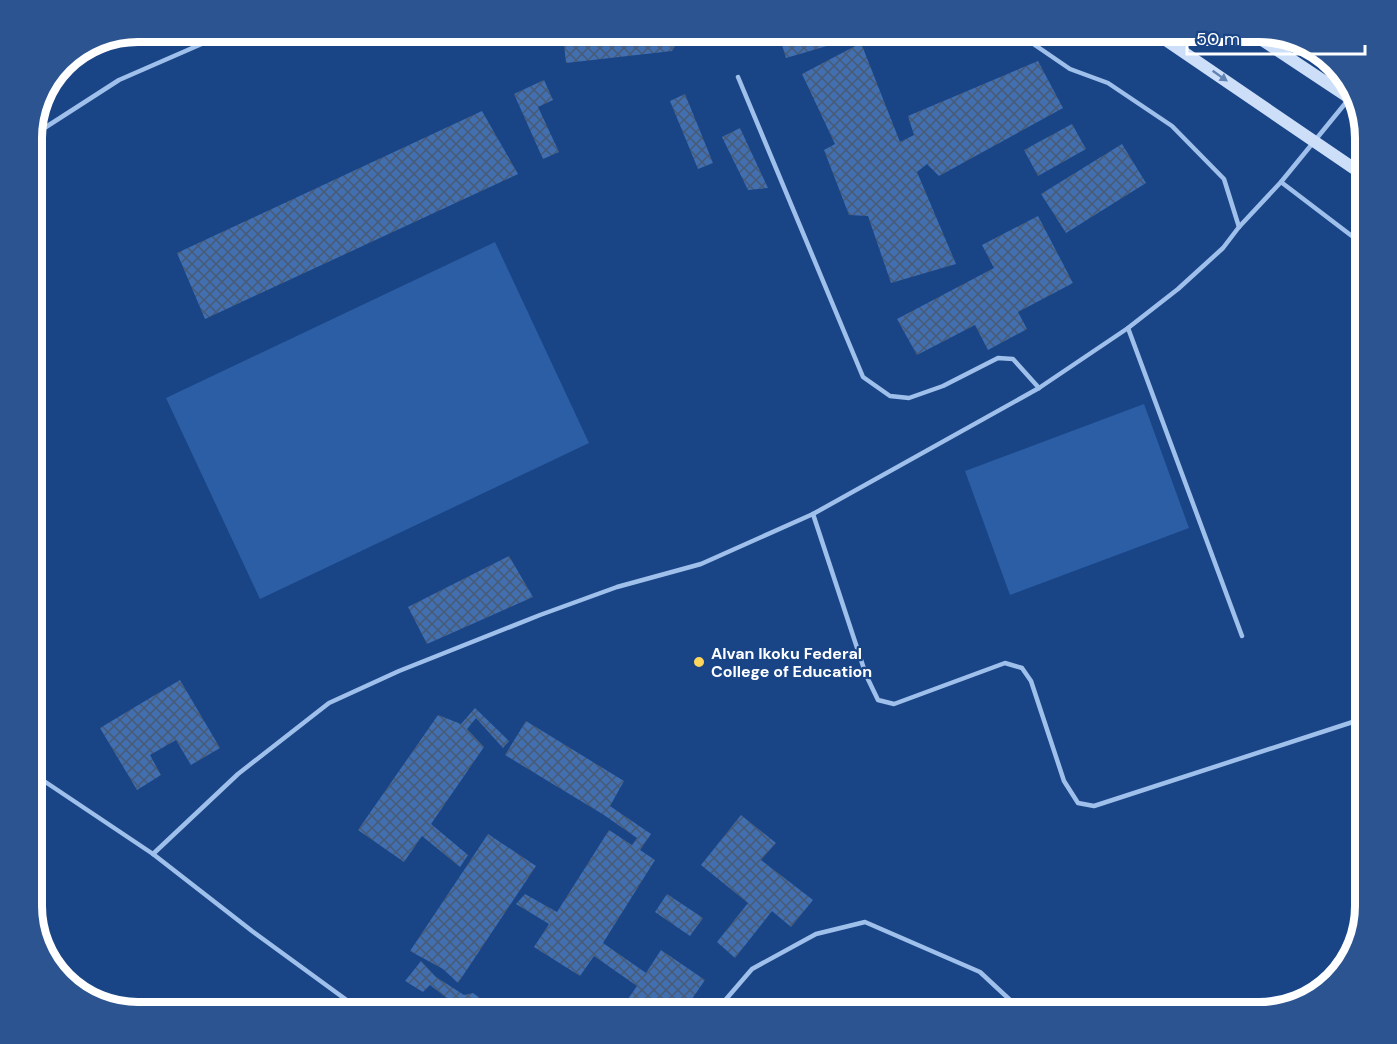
<svg xmlns="http://www.w3.org/2000/svg" width="1397" height="1044" font-family="'DM Sans',sans-serif">
  <style>
    .grass { fill: #2c5ea5 }
    .building { fill: url(#building-cross-hatch) }
    .lines { fill: none; stroke-linecap: round; stroke-linejoin: round }
    .lane { stroke: #a0c0ec; stroke-width: 4.5 }
    .secondary { stroke: #cddef9; stroke-width: 12 }
    .oneway { fill: #6182b5 }
    .poi-dot { fill: #ffd65c; stroke: #194587; stroke-width: 2 }
    .labels { text-anchor: middle; stroke-width: 4.5; stroke-linejoin: round; paint-order: stroke }
    .poi-label { font-size: 16px; font-weight: bold; fill: #fff; stroke: #194587; text-anchor: start }
    .rim { fill: none; stroke: #fff; stroke-width: 8 }
  </style>
  <defs>
    <pattern id="building-cross-hatch" width="8" height="8" patternUnits="userSpaceOnUse" patternTransform="scale(1.5)"><rect width="8" height="8" fill="#426fb0"/><path d="M0 0l8 8M0 8l8-8" fill="none" stroke="#485a74"/></pattern>
  </defs>
  <rect width="100%" height="100%" fill="#194587"/>
  <g class="grass">
    <path d="M495 242 589 443 260 599 166 398Z"/>
    <path d="M1144 404 1189 528 1010 595 965 471Z"/>
  </g>
  <g class="building">
    <path d="M542 32H698V33L681 36 672 51 566 63 564 44 544 46Z"/>
    <path d="M778 32H875L786 58Z"/>
    <path d="M861 43 900 142 914 135 908 116 1038 61 1063 108 939 176 927 164 917 172 956 264 891 283 868 216 849 215 824 150 835 144 802 74Z"/>
    <path d="M544 80 553 100 538 107 559 152 543 159 514 94Z"/>
    <path d="M685 94 713 163 698 169 670 101Z"/>
    <path d="M482 111 518 174 205 319 177 253Z"/>
    <path d="M1072 124 1086 149 1038 176 1024 150Z"/>
    <path d="M740 128 768 188 748 190 722 137Z"/>
    <path d="M1122 144 1146 183 1066 233 1041 194Z"/>
    <path d="M1038 216 1073 283 1018 312 1027 329 988 350 975 325 917 355 897 319 994 268 982 245Z"/>
    <path d="M509 556 533 597 427 644 408 607Z"/>
    <path d="M180 680 220 748 191 765 176 740 150 755 161 775 137 790 100 728Z"/>
    <path d="M475 708 509 741 503 748 476 718 467 729 484 747 431 824 468 855 460 867 422 836 404 862 358 830 438 715 461 724Z"/>
    <path d="M526 721 624 781 610 806 651 834 640 850 655 860 603 943 646 973 661 950 705 980 683 1012H619L637 986 594 956 580 976 534 947 549 924 516 904 525 894 557 912 609 830 632 845 637 838 604 815 505 755Z"/>
    <path d="M741 815 776 843 761 860 813 900 791 927 772 911 735 958 717 942 748 903 701 865Z"/>
    <path d="M488 834 536 866 458 983 443 969 410 951Z"/>
    <path d="M667 894 703 918 690 936 655 912Z"/>
    <path d="M421 961 436 977 464 995 473 993 499 1012H455L457 1006 430 985 423 992 405 981Z"/>
  </g>
  <g class="lines">
    <g class="lane">
      <path d="M1016 32 1070 69 1108 83 1172 126 1224 179 1239 227"/>
      <path d="M738 77 863 377 890 396 909 398 943 386 998 358 1013 359 1039 388"/>
      <path d="M32 136 119 80 229 32"/>
      <path d="M1281 182 1365 246"/>
      <path d="M1128 328 1242 636"/>
      <path d="M813 514 866 675 878 700 894 704 1005 663 1022 668 1031 681 1064 781 1078 803 1094 806 1365 718"/>
      <path d="M32 773 153 854 252 931 363 1012"/>
      <path d="M153 854 238 774 329 703 399 671 540 615 617 587 701 564 813 514 1039 388 1128 328 1178 289 1223 248 1239 227 1281 182 1348 100"/>
      <path d="M715 1012 752 969 816 934 865 922 980 972 1023 1012"/>
    </g>
    <g class="secondary">
      <path d="M1154 32 1365 176"/>
      <path d="M1250 32 1357 103"/>
    </g>
  </g>
  <defs><path id="oneway-solid" d="M-6-.8H1V-3.2L6.5 0L1 3.2V.8H-6Z" transform="scale(1.5)"/></defs>
  <use class="oneway" href="#oneway-solid" transform="translate(1220 76) rotate(35)"/>
  <circle class="poi-dot" cx="699" cy="662" r="6"/>
  <g class="labels">
    <g class="poi-label">
      <text x="711" y="659">Alvan Ikoku Federal<tspan x="711" dy="18">College of Education</tspan></text>
    </g>
  </g>
  <path d="M0 0H1397V1044H0ZM138 42H1259A96 96 0 0 1 1355 138V906A96 96 0 0 1 1259 1002H138A96 96 0 0 1 42 906V138A96 96 0 0 1 138 42Z" fill="#2b5491" fill-rule="evenodd"/>
  <path class="rim" d="M138 42H1259A96 96 0 0 1 1355 138V906A96 96 0 0 1 1259 1002H138A96 96 0 0 1 42 906V138A96 96 0 0 1 138 42Z"/>
  <path d="M1187 45v9h178v-9" fill="none" stroke="#ffffff" stroke-width="3"/>
  <text x="1196" y="45" font-size="18" fill="#ffffff" stroke="#194587" stroke-width="4.5" paint-order="stroke">50 m</text>
</svg>
